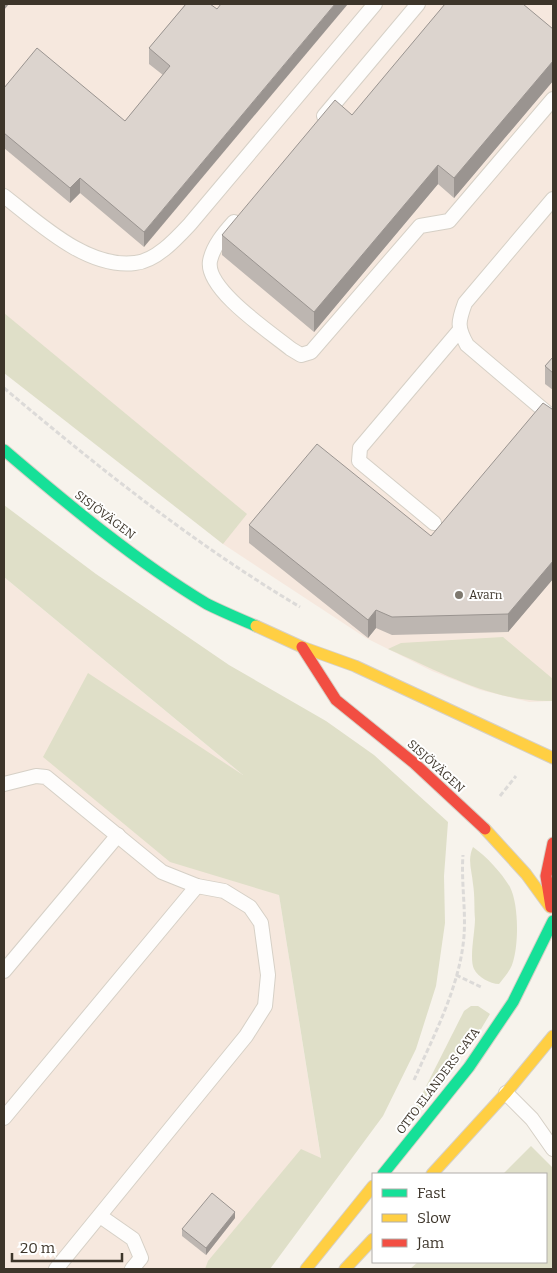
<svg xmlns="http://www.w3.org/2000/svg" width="557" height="1273" font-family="Bitter,serif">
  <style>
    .commercial { fill: #f6e8de }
    .green { fill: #dfdfc8 }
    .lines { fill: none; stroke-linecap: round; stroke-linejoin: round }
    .lane-casing { stroke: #d6d0c6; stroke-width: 16 }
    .fast-casing { stroke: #d6d0c6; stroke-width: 13 }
    .slow-casing { stroke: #d6d0c6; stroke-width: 13 }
    .jam-casing { stroke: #d6d0c6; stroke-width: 13 }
    .path { stroke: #dcdad8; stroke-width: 3; stroke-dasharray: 5 2.5; stroke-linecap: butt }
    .lane { stroke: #fefdfc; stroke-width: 14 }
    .fast { stroke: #16e098; stroke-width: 11 }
    .slow { stroke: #ffcf43; stroke-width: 11 }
    .jam { stroke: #f24e42; stroke-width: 11 }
    .wall { fill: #bdb6b1 }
    .shaded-wall { fill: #9a9490 }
    .building { fill: #dcd4ce; stroke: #9a9490 }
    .poi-dot { fill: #7e786e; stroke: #fff; stroke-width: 2 }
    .labels { text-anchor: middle; stroke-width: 4; stroke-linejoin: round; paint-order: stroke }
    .street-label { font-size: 12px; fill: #3d352a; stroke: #fff }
    .poi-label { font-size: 12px; fill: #3d352a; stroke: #fff; text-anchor: start }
  </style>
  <rect width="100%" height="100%" fill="#f7f3ec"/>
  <g class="commercial">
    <path d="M4 4H553V701L529 702 480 690 432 671 366 638 223 544 4 365Z"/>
    <path d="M4 577 249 780 279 895 321 1159 223 1269H4Z"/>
  </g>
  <g class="green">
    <path d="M4 313 247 514 223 544 4 373Z"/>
    <path d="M4 505 96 574 229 665 326 721 374 755 448 822 444 876 445 923 436 986 416 1049 383 1116 270 1269H205L208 1261 301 1149 321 1158 279 895 170 862 43 757 88 673 243 775 4 577Z"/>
    <path d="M503 637 553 679V701C494 703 441 672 388 649L401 643Z"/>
    <path d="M473 847C487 857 501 872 510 887 519 905 519 946 512 965 509 972 503 979 499 984 490 984 478 977 474 969 469 959 475 932 475 919 474 908 475 896 473 884 472 871 467 860 473 847Z"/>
    <path d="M471 1006H478L490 1014 481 1029 401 1136 464 1011Z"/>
    <path d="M531 1146 553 1168V1269H410L418 1262H546V1174H503Z"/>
  </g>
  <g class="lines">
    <defs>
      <g id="lane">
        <path d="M324 116 418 4"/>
        <path d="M4 196C39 223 87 269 135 263 156 261 176 239 190 224L375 4"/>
        <path d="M553 199 465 303C458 322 457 327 467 345L553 418"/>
        <path d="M234 222C224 233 213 246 210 261 205 289 270 332 291 349L301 355 311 352 420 226 449 221 553 99"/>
        <path d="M434 523 359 461 360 448 459 331"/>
        <path d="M4 784 36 776 46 777 162 872 197 886 224 891 250 907 261 923 268 975 265 1006 246 1036 56 1269"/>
        <path d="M4 971 118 835"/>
        <path d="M506 1093 532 1119 553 1149"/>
        <path d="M4 1118 197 886"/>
        <path d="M100 1216 133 1239 141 1258 132 1269"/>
      </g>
      <g id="fast">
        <path d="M4 450C66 503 137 562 207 604 223 612 240 619 256 626"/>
        <path d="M383 1174 469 1067 513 1002 553 921"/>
      </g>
      <g id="slow">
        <path d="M256 626 302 647 355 666 553 758"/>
        <path d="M485 829 526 874 550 907"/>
        <path d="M432 1174 506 1093 553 1036"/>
        <path d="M306 1269 373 1186"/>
        <path d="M345 1269 373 1239"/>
      </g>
      <g id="jam">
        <path d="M302 647 336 700 414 763 485 829"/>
        <path d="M551 907 546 876 553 843"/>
      </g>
    </defs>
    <use href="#lane" class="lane-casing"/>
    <use href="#fast" class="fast-casing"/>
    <use href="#slow" class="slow-casing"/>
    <use href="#jam" class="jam-casing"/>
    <g class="path">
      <path d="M4 388C99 468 193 543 300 607"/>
      <path d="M500 796 516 776"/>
      <path d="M456 975 483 988"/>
      <path d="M414 1080C434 1035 460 986 464 936 466 909 461 882 463 855"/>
    </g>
    <use href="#lane" class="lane"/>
    <use href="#fast" class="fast"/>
    <use href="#slow" class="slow"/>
    <use href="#jam" class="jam"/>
  </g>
  <g class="wall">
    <path d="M186 4 144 247 80 193 70 203 4 148V88L125 121 163 75 149 64V48Z"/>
    <path d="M553 29V81L454 198 438 184 314 332 222 255V235L352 115Z"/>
    <path d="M553 357V390L545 384V366Z"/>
    <path d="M553 408V579L508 632 392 635 376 628 368 638 249 543V525L431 536Z"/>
    <path d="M235 1218 206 1255 182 1236V1229Z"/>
  </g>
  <g class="shaded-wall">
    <path d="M4 4H9L4 10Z"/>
    <path d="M335 4H348L144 247V232Z"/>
    <path d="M553 61V81L454 198V178Z"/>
    <path d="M438 165V184L314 332V312Z"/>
    <path d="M80 178V193L70 203V188Z"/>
    <path d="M553 561V579L508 632V614Z"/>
    <path d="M376 610V628L368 638V620Z"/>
    <path d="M235 1212V1218L206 1255V1248Z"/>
  </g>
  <g class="building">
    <path d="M186 4H210L217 9 221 4H335L144 232 80 178 70 188 4 133V88L37 48 125 121 170 66 149 48Z"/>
    <path d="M445 4H523L553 29V61L454 178 438 165 314 312 222 235 335 100 352 115Z"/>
    <path d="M553 357V373L545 366Z"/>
    <path d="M543 403 552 409 553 408V561L508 614 392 617 376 610 368 620 249 525 317 444 431 536Z"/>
    <path d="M212 1193 235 1212 206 1248 182 1229Z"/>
  </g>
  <circle class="poi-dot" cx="459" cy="595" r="5"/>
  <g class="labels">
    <g class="street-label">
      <text transform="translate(105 515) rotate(37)" y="4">SISJÖVÄGEN</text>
      <text transform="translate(436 766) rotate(42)" y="4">SISJÖVÄGEN</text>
      <text transform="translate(438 1081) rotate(-53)" y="4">OTTO ELANDERS GATA</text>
    </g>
    <g class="poi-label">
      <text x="469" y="599">Avarn</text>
    </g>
  </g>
  <rect width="557" height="1273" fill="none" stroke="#3d352a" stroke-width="10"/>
  <rect x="372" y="1173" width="175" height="90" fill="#ffffff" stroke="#b1aeaa"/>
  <rect x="382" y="1189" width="25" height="8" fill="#16e098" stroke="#b1aeaa"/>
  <text x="417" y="1198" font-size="15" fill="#3d352a">Fast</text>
  <rect x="382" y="1214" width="25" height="8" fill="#ffcf43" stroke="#b1aeaa"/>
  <text x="417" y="1223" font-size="15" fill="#3d352a">Slow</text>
  <rect x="382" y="1239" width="25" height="8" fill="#f24e42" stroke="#b1aeaa"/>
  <text x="417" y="1248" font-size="15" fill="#3d352a">Jam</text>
  <path d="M12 1253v8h110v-8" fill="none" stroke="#3d352a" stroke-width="2.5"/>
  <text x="20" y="1253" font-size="15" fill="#3d352a" stroke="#ffffff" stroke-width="4" paint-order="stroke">20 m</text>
</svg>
